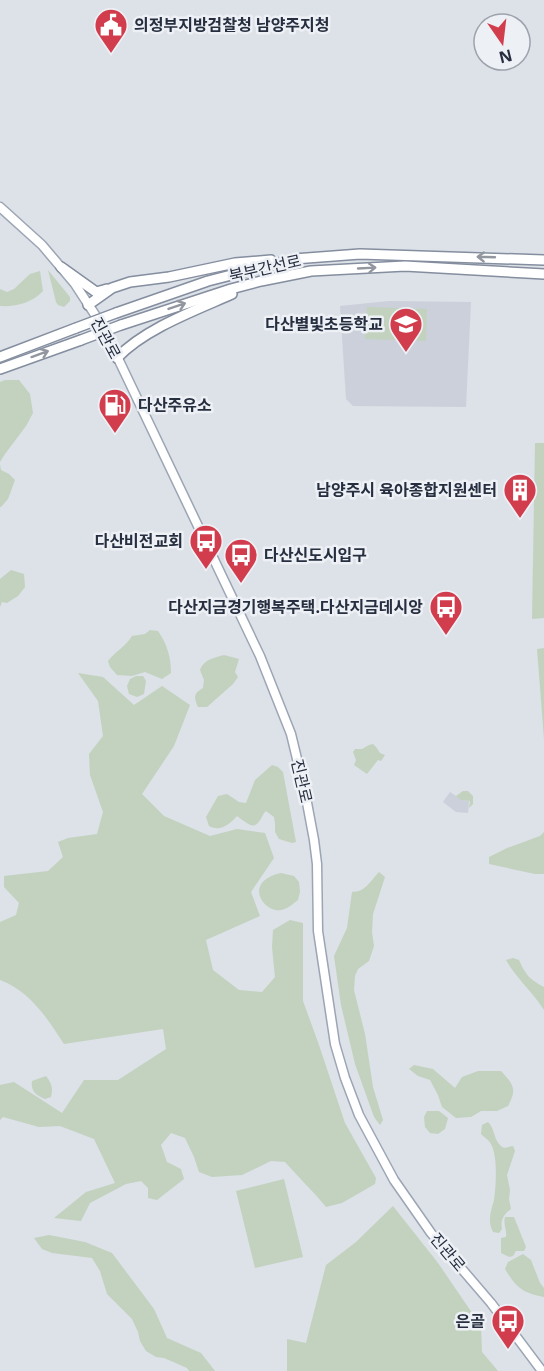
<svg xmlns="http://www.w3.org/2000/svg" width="544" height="1371" font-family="'Open Sans','Noto Sans KR',sans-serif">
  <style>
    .built { fill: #cbd0da }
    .green { fill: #c2d2be }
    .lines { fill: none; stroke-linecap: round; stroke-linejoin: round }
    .major-casing { stroke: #9ca5b4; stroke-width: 11 }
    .highway-casing { stroke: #848e9f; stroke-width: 12 }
    .major { stroke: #fff; stroke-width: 8 }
    .highway { stroke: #fff; stroke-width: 9 }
    .highway-bridge-casing { stroke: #848e9f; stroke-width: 12; stroke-linecap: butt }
    .highway-bridge { stroke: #fff; stroke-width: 9 }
    .oneway { stroke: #92969f }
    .labels { text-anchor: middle; stroke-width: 5; stroke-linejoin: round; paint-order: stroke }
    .poi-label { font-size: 16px; font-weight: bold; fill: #262e3f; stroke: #edf0f5; text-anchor: end }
    .street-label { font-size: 16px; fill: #262e3f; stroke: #edf0f5 }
  </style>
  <rect width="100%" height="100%" fill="#dde1e8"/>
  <g class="built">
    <path d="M389 301 471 302 466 407 353 406 346 399 340 306Z"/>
    <path d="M450 792 462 800 469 801 468 813 456 812 443 802Z"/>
  </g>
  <g class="green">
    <path d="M48 270 70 297V301L64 307 58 305 56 302Z"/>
    <path d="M40 271 43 291C32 303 15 307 0 306V289L7 292 14 289 30 274Z"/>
    <path d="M367 307 427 309 426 341 365 339Z"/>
    <path d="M5 380H19L30 394 33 413 26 426 5 454 0 462V382Z"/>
    <path d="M535 443H544V618L532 619Z"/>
    <path d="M0 464 1 470 9 474 15 480 8 499 1 507H0Z"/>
    <path d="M11 570 24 574 25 587 18 596 7 603 2 602 0 607V579Z"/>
    <path d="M150 630 158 631C167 644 171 657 171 673L162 679 145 672 132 676 117 675 110 667 108 661C116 651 126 646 132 636L145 634Z"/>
    <path d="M544 648V739L537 649Z"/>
    <path d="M224 655 239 659 235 672 238 677 233 684 207 707H198C194 697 193 694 203 688L204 680 200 670C204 659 214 658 224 655Z"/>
    <path d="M78 673 103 677 134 705 162 686 190 705 174 746 142 794 164 816 210 836 237 829 265 833 274 858 251 892 260 916 206 940 213 970 239 990 262 992 275 977 272 947 273 930 290 920 303 923V1001L319 1045 345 1123 376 1178 375 1184 342 1203 326 1207C313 1191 298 1177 285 1162L271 1161 242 1175 212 1177 199 1172 194 1157 185 1138 171 1133 161 1145 167 1162 181 1169 184 1179 157 1200 148 1198V1188L141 1181 126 1184 90 1203 81 1221 54 1218 86 1192 115 1183 94 1139 60 1126 39 1127 3 1117 0 1120V1085L14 1082 62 1113 84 1080H118L166 1049 163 1029 64 1044C47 1018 30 991 0 980V922L16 915 19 903 4 887V876L48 871 63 857 58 842 68 838 97 834 103 812 90 775 89 754 103 736 98 701Z"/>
    <path d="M136 676H143L146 681 144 694 137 697 129 694 127 686 130 679Z"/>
    <path d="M373 744 376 747 380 753 385 755 381 761 378 760 367 774 354 765 356 760 353 752 355 749H362L369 745Z"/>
    <path d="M272 765 278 767 283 772 296 842 292 843 279 839 275 832V824L274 817 266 811 264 813C255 832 251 826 237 816 229 825 220 832 209 826L206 817 218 796 227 794 239 802 246 803 255 780Z"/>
    <path d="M463 791H468L473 796V804L469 808 470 801 461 800 456 796Z"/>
    <path d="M544 832V874H535L489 864V857L507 848 540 836Z"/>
    <path d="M379 872 385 877 373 914 372 932 374 946 369 961 358 969 355 976 354 990 365 1034 373 1087 383 1120 380 1125 374 1117 355 1064 341 1005 334 956 347 928 352 892C366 892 370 881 379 872Z"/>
    <path d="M281 873 294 876 299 882 300 892 298 900C293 904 287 909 281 910 265 914 241 882 281 873Z"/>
    <path d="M513 958 519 960C526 975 529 979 544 987V1010C533 992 516 978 506 960Z"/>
    <path d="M414 1065 433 1069 455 1088 462 1077 478 1071H501C514 1085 517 1089 508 1106L497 1111H481L471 1117 456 1118 442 1107 438 1095 430 1080 418 1076 409 1069Z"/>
    <path d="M46 1076C52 1084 53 1088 51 1097L45 1099C37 1096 30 1091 32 1081Z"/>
    <path d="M427 1111H439L448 1118 445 1129 438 1134 430 1133 425 1127 424 1117Z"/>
    <path d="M488 1122C496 1130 493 1142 504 1148L513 1146 515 1151 507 1175 510 1190 509 1199 511 1209C504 1214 500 1220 502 1229L499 1233 493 1232C487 1221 491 1211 494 1200 496 1186 498 1157 491 1144 489 1140 484 1137 481 1134L482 1125Z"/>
    <path d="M284 1179 303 1257 255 1268 236 1191Z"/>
    <path d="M393 1206 438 1263 481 1326 482 1352 498 1371H287V1339L306 1343 326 1265 356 1242Z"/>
    <path d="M505 1217H514L526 1247 524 1251H516L513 1256 509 1257 501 1253V1238L506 1237C507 1229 503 1225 505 1217Z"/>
    <path d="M49 1235 85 1242 112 1253 154 1309 167 1338 201 1353 215 1371H189L187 1368 164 1358 156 1357 146 1351 140 1341 138 1332 132 1319 107 1294 100 1271 92 1258 52 1253 42 1249 34 1238Z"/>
    <path d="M523 1254 531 1260 540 1283 544 1288V1297C522 1293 516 1287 505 1269L508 1262Z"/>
  </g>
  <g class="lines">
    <defs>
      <path id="major" d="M0 207 42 245 75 284 103 327 260 656 291 734 305 792 314 840 317 864 318 931 335 1044 345 1078 359 1115 394 1180 431 1233 491 1303 542 1371"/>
      <g id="highway">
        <path d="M61 267 96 292 107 289"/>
        <path d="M88 305 112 288 130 282 169 277 235 263 271 260"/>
        <path d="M116 313 208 281 294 259 360 254 544 260"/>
        <path d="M121 325 231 289 261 281 311 271 405 266 544 274"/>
        <path d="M0 357 76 328"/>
        <path d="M117 358C144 329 196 310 232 294"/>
        <path d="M0 369 81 340"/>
      </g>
    </defs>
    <use href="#major" class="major-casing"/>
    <use href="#highway" class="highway-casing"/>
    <use href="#major" class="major"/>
    <use href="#highway" class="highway"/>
    <defs>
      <g id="highway-bridge">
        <path d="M76 328 116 313"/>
        <path d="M81 340 121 325"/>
      </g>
    </defs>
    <use href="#highway-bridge" class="highway-bridge-casing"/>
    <use href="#highway-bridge" class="highway-bridge"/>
  </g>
  <defs><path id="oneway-shaft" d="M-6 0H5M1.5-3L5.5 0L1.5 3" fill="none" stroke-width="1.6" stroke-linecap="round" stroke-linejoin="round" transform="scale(1.5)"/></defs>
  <g class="oneway">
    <use href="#oneway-shaft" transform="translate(486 257) rotate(-178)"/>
    <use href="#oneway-shaft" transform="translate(367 268) rotate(-3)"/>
    <use href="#oneway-shaft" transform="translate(177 306) rotate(-19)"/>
    <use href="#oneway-shaft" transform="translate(40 354) rotate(-20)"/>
  </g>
  <defs>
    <symbol id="civic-pin" viewBox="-11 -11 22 30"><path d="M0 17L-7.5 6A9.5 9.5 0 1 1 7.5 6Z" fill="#d23d4e" stroke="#edf0f5"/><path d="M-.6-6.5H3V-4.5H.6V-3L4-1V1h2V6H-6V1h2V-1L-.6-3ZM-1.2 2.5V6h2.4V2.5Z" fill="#fff"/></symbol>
    <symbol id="school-pin" viewBox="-11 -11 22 30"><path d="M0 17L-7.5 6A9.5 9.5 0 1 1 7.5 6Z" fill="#d23d4e" stroke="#edf0f5"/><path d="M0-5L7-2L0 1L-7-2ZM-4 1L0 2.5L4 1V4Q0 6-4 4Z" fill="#fff"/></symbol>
    <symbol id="fuel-pin" viewBox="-11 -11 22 30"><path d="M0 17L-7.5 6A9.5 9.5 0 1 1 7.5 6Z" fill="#d23d4e" stroke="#edf0f5"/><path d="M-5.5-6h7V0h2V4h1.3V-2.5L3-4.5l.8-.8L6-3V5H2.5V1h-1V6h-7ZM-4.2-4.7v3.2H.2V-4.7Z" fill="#fff"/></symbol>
    <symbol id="building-pin" viewBox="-11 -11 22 30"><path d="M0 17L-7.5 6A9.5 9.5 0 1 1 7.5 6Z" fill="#d23d4e" stroke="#edf0f5"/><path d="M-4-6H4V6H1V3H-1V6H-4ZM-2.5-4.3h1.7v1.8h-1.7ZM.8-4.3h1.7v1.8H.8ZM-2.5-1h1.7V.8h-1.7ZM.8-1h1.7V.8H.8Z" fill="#fff"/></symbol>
    <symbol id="bus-pin" viewBox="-11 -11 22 30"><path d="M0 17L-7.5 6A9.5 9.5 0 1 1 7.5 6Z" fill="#d23d4e" stroke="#edf0f5"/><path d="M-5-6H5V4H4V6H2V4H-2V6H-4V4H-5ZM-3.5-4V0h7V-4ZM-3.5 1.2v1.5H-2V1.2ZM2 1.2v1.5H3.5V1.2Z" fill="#fff"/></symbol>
  </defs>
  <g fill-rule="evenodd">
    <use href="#civic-pin" x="92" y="6" width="38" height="52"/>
    <use href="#school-pin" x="387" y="305" width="38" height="52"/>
    <use href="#fuel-pin" x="96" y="386" width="38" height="52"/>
    <use href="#building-pin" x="501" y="471" width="38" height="52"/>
    <use href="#bus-pin" x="187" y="522" width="38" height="52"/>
    <use href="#bus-pin" x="222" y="536" width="38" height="52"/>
    <use href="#bus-pin" x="427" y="588" width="38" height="52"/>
    <use href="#bus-pin" x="489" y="1302" width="38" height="52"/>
  </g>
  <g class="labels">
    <g class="poi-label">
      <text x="134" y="31" text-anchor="start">의정부지방검찰청 남양주지청</text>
      <text x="383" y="330">다산별빛초등학교</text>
      <text x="138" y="411" text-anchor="start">다산주유소</text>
      <text x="497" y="496">남양주시 육아종합지원센터</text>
      <text x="183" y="547">다산비전교회</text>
      <text x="264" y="561" text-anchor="start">다산신도시입구</text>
      <text x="423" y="613">다산지금경기행복주택.다산지금데시앙</text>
      <text x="485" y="1327">은골</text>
    </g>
    <g class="street-label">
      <text transform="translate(265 268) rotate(-13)" y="6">북부간선로</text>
      <text transform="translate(106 338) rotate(62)" y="6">진관로</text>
      <text transform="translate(302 781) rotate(77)" y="6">진관로</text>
      <text transform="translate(448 1252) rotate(50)" y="6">진관로</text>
    </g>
  </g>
  <g transform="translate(502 42) rotate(166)"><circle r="28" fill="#edf0f5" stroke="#9da2ac" stroke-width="1.5"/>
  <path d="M0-4.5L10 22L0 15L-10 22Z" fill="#d23d4e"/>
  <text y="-9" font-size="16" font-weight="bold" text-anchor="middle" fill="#262e3f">N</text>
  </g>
</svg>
